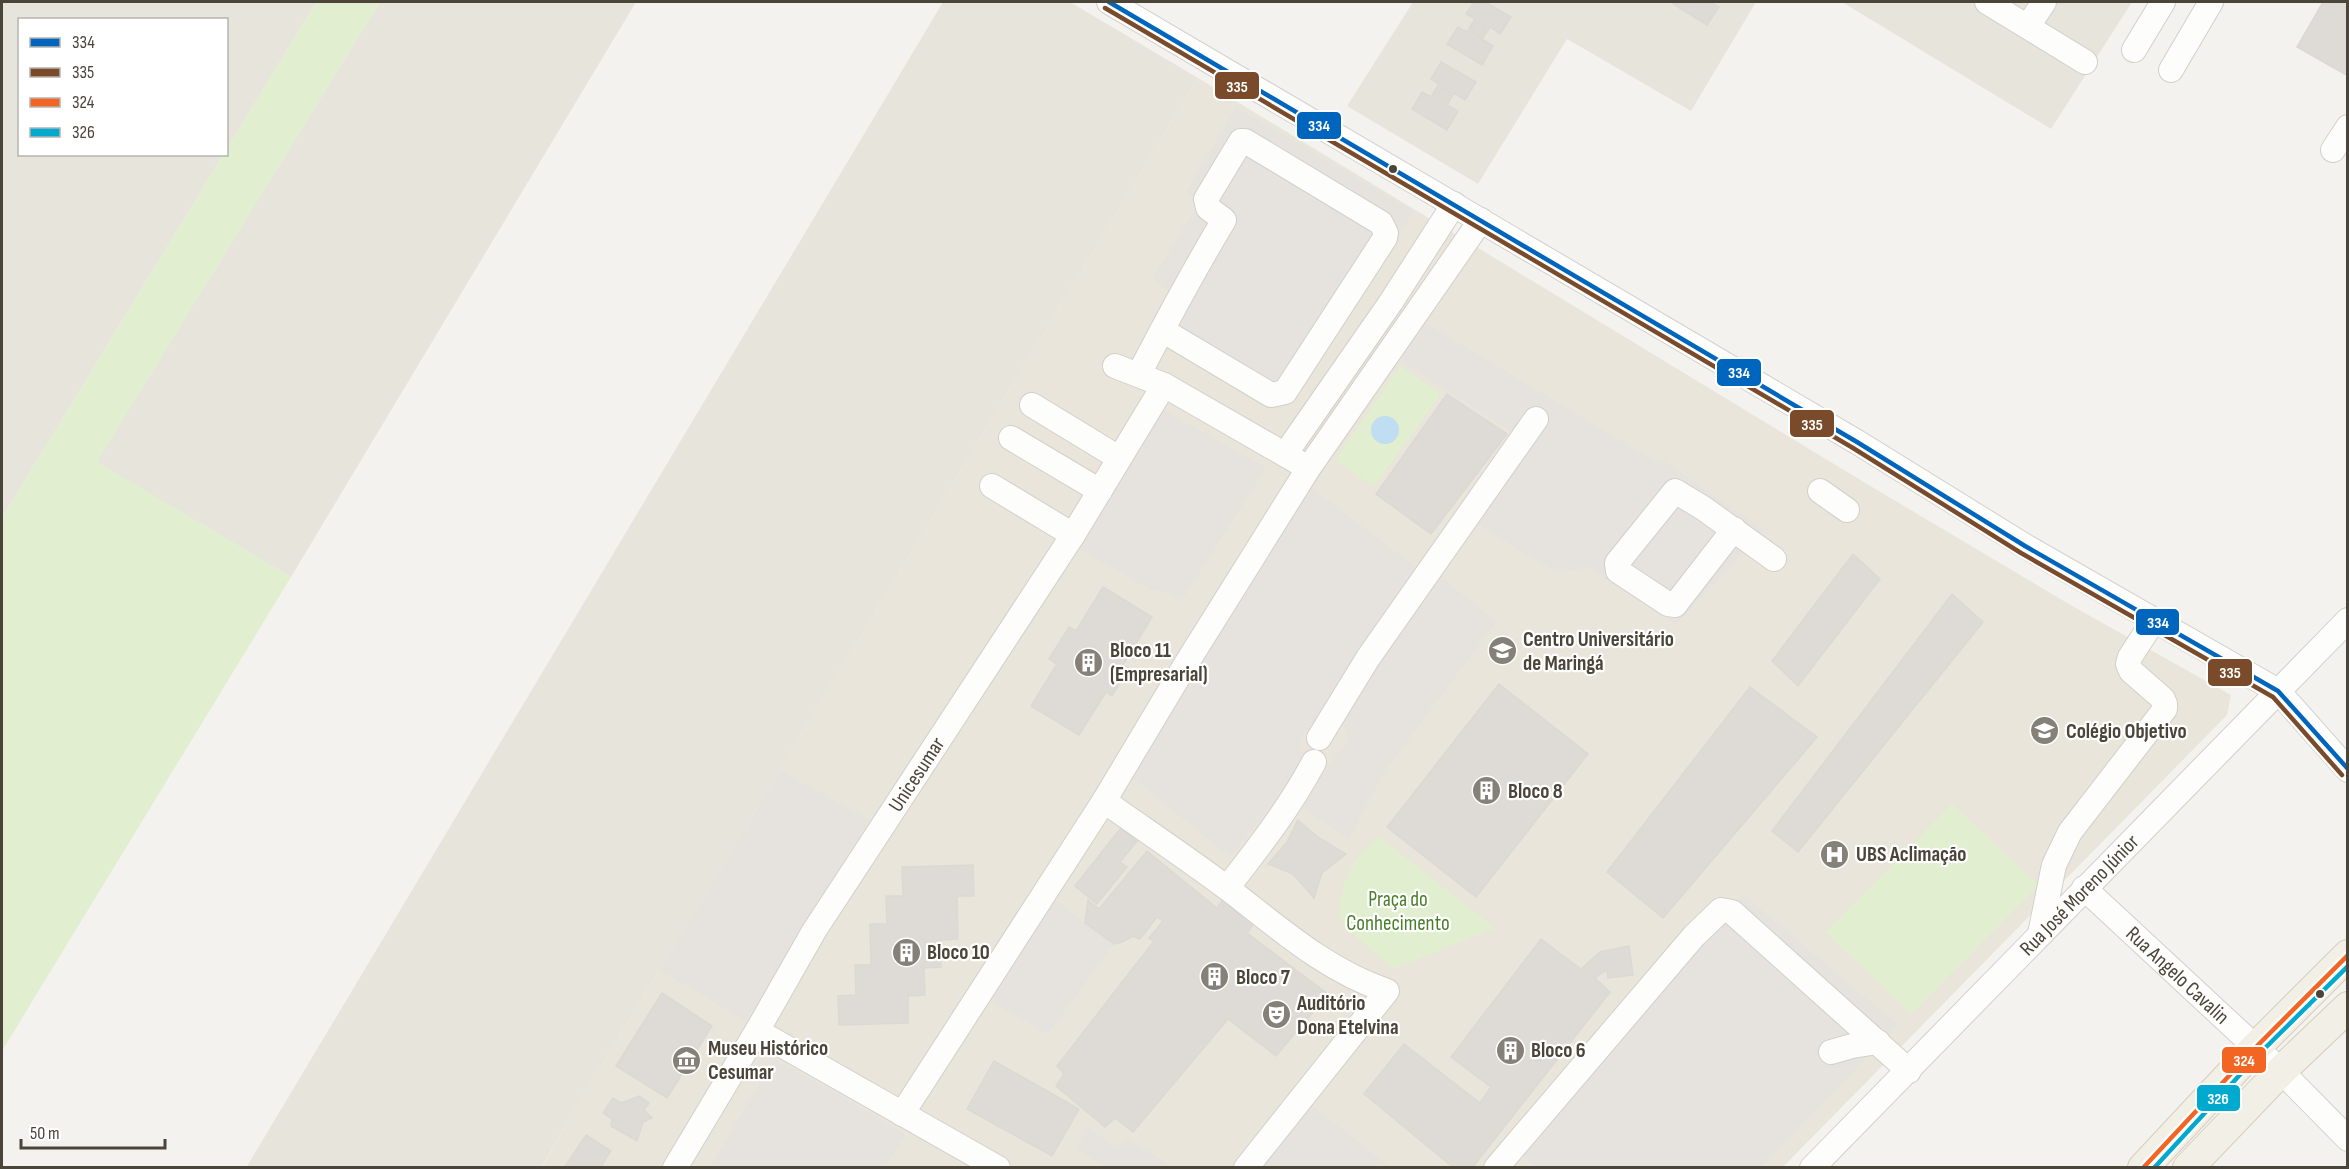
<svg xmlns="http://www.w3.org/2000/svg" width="2349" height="1169" font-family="'Sofia Sans Condensed',sans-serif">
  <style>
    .residential { fill: #e7e4dc }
    .education { fill: #eae5da }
    .green { fill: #e1eecf }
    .parking { fill: #e6e3df }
    .water { fill: #c0ddf1 }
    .building { fill: #dedbd6; stroke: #dcd9d4; stroke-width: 1.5 }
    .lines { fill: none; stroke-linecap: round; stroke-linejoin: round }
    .minor-casing { stroke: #d2d0cb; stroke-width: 26 }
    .major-casing { stroke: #d6cebb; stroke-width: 32 }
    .minor { stroke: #fdfdfc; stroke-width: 24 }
    .major { stroke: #f2efe6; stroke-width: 30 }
    .bus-1-casing { stroke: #fff; stroke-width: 9 }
    .bus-2-casing { stroke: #fff; stroke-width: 9 }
    .bus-3-casing { stroke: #fff; stroke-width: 9 }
    .bus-4-casing { stroke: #fff; stroke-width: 9 }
    .bus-1 { stroke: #0065bd; stroke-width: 4.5 }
    .bus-2 { stroke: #7a4b2a; stroke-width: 4.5 }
    .bus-3 { stroke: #f26522; stroke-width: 4.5 }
    .bus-4 { stroke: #00a9ce; stroke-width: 4.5 }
    .bus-dot { fill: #4b4439; stroke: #fff; stroke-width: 2 }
    .labels { text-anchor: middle; stroke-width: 4.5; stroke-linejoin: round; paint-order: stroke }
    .poi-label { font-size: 21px; font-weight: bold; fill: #4b4439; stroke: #fff; text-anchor: start }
    .street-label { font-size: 21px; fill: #4b4439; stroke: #fff }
    .park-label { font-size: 21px; fill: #4a7f2a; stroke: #fff }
    .line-badge { stroke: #fff; stroke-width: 2 }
    .badge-label { font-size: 16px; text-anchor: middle; font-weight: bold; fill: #fff }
  </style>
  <rect width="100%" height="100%" fill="#f4f2ee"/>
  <g class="residential">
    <path d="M2 2H316L227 149 226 20H20V154L223 155 2 518Z"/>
    <path d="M380 2H636L291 577 96 462Z"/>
    <path d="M943 2H1070L1198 78 566 1124 542 1167 246 1168Z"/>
    <path d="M1413 2H1756L1691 111 1567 39 1478 184 1347 106Z"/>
    <path d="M1842 2H2132L2051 129Z"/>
  </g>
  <path class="education" d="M1198 78 1867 484 2074 607 2231 695 2227 715 1783 1167 542 1168 566 1124Z"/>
  <g class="green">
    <path d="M316 2H380L97 462 291 577 2 1051V518L223 155 226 154 227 149Z"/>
    <path d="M1400 366 1441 394 1374 487 1335 460Z"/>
    <path d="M1952 804 2039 885 1911 1014 1825 932Z"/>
    <path d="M1380 837 1495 928 1393 969 1348 930 1339 917C1340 884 1352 855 1380 837Z"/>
  </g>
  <g class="parking">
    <path d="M1236 107 1414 211 1281 411 1146 333 1168 291 1152 279 1200 201 1186 192Z"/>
    <path d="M1426 323 1660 464 1663 460 1764 530 1676 625 1589 568 1556 572 1473 522 1528 442 1400 361Z"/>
    <path d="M1163 409 1266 468 1182 600 1172 593 1151 590 1076 547Z"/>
    <path d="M1307 484 1418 569 1299 742 1306 763 1230 857 1129 775Z"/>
    <path d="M1440 576 1496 622 1384 772 1349 839 1299 805 1349 739 1341 719Z"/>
    <path d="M780 770 869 820 746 1021 659 970Z"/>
    <path d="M1743 894 1898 1025 1761 1167H1535L1523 1156Z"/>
    <path d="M1051 897 1114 944 1048 1034 989 1001Z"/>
    <path d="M774 1059 845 1098 906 1135 885 1167H710Z"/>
    <path d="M1309 1103 1390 1167 1261 1168Z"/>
    <path d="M1088 1127 1117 1149 1127 1138 1172 1167H1102L1077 1147Z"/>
  </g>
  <circle class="water" cx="1385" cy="430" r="14"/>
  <g class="building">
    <path d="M1474 2H1485L1511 17 1500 34 1490 27 1482 39 1493 46 1482 65 1447 44 1458 27 1467 32 1475 19 1466 14Z"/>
    <path d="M1674 2H1710L1719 7 1707 25 1673 4Z"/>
    <path d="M2323 2H2348V76L2297 47Z"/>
    <path d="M1477 22 1485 27 1479 37 1471 32Z"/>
    <path d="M1441 62 1476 82 1465 100 1454 93 1447 105 1458 111 1447 130 1412 109 1422 92 1431 97 1439 84 1431 79Z"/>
    <path d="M1442 88 1450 93 1444 103 1436 98Z"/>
    <path d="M1447 394 1507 434 1431 534 1376 494Z"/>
    <path d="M1853 554 1880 579 1798 686 1772 661Z"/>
    <path d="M1103 587 1152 617 1123 665 1129 668 1112 696 1106 692 1079 735 1031 706 1057 664 1049 659 1069 627 1076 631Z"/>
    <path d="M1952 594 1983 622 1798 852 1772 831Z"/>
    <path d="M1499 684 1588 754 1476 897 1387 827Z"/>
    <path d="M1750 687 1817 737 1663 918 1607 872Z"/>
    <path d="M1298 820 1318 837 1346 854 1322 873 1314 898 1293 874 1268 864 1287 842Z"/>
    <path d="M1121 828 1137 841 1120 862 1127 867 1097 904 1075 886Z"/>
    <path d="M1147 851 1217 908 1224 898 1254 924 1247 933 1328 994 1276 1056 1228 1019 1133 1132 1115 1118 1105 1127 1056 1086 1064 1074 1057 1066 1154 941 1149 938 1163 921 1157 917 1140 939 1133 936 1122 942 1114 944 1085 923 1088 900 1099 909Z"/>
    <path d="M973 865 974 896H957L958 939 940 940 941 967 924 968 925 995 908 996V1023L839 1025 838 996 856 995 855 965H871L870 924H887L886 896H903L902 867Z"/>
    <path d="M1541 939 1581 969 1600 952 1629 946 1633 975 1608 978 1607 970 1595 978 1610 992 1472 1168H1454L1364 1094 1404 1044 1480 1103 1491 1087 1451 1057Z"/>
    <path d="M662 993 712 1026 667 1098 616 1066Z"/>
    <path d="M994 1061 1079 1109 1052 1156 967 1109Z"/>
    <path d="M639 1096 649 1103 644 1110 652 1118 643 1122 637 1141 611 1126 612 1119 603 1113 613 1098 621 1103Z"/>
    <path d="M586 1135 611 1151 600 1168H564Z"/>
  </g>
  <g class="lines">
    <defs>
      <g id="minor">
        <path d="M1109 2 1857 442 2025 546 2278 691 2348 770"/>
        <path d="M1987 2 2085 62"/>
        <path d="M2028 26 2044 2"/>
        <path d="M2134 50 2163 2"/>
        <path d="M2171 70 2211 2"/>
        <path d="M2333 150 2348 127"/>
        <path d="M1115 366 1164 385 1298 462"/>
        <path d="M1139 374C1166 322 1194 270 1224 220L1208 208 1206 199 1241 141H1245L1381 223 1386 233 1385 238 1285 392 1271 395 1162 330"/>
        <path d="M1032 405 1119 458"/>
        <path d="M1011 438 1100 491"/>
        <path d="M1286 453 1391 302 1454 204"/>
        <path d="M992 486 1073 535"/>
        <path d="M1820 491 1847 510"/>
        <path d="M1734 529 1675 605 1668 604 1618 571 1617 563 1675 491 1703 508 1774 559"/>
        <path d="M1319 738 1368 658 1536 419"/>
        <path d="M1104 801C1145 830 1187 858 1227 888 1278 927 1325 970 1387 991L1246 1168"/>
        <path d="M1227 888C1259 847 1290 807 1314 762"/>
        <path id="s1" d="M2084 888 2281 1071 2348 1139"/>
        <path d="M2040 934 2054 865 2070 832 2165 709V704L2163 699 2131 671 2128 664 2130 657 2154 620"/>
        <path d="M757 1031 998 1168"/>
        <path d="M1831 1052 1852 1046 1878 1042"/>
        <path d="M902 1114 1104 801 1186 664 1308 469 1481 220"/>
        <path id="s2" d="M675 1168 757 1031 814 931 1073 535 1164 385"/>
        <path d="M1496 1168 1694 936 1721 910 1732 912 1909 1071"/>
        <path id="s3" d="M1812 1168 2348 620"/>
      </g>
      <g id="major">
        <path d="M2143 1168 2255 1048 2348 955"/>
        <path d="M2188 1168 2281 1071 2348 1007"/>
      </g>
    </defs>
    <use href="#minor" class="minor-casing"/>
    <use href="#major" class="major-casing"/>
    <use href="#minor" class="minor"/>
    <use href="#major" class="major"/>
    <defs>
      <path id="bus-1" d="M1109 2 1857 442 2025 546 2278 691 2348 769"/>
      <path id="bus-2" d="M1105 8 1853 448 2021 553 2273 697 2342 775"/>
      <path id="bus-3" d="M2143 1168 2255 1048 2348 955"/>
      <path id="bus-4" d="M2154 1168 2260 1053 2348 966"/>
    </defs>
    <use href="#bus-1" class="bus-1-casing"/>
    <use href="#bus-2" class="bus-2-casing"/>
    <use href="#bus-3" class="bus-3-casing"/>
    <use href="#bus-4" class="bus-4-casing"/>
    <use href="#bus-1" class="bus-1"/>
    <use href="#bus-2" class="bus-2"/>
    <use href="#bus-3" class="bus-3"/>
    <use href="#bus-4" class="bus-4"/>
  </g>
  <defs>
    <symbol id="university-disc" viewBox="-11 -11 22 22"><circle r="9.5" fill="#868178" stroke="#fff"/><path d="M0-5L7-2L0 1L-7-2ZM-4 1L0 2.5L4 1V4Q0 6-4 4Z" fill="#fff"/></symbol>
    <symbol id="building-disc" viewBox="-11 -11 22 22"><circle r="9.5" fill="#868178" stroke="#fff"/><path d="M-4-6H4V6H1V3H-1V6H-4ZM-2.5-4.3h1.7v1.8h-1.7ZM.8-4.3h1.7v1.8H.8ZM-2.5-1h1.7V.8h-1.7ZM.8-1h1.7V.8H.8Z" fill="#fff"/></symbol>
    <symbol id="school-disc" viewBox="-11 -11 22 22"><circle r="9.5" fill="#868178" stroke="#fff"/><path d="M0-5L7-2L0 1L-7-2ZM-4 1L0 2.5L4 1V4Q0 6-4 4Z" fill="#fff"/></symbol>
    <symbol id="hospital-disc" viewBox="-11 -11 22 22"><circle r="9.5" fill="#868178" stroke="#fff"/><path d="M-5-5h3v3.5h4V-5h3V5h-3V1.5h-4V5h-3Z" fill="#fff"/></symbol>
    <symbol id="theatre-disc" viewBox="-11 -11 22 22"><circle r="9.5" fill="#868178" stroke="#fff"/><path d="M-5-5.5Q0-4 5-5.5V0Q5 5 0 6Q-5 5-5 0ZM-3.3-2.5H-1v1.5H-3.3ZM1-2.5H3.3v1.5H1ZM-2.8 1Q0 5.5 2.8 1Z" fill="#fff"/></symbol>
    <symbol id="museum-disc" viewBox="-11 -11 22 22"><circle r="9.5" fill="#868178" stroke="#fff"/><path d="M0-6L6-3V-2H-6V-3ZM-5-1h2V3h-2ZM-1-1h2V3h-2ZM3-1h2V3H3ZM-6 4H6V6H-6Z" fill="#fff"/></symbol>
  </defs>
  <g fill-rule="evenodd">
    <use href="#university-disc" x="1486" y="634" width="33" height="33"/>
    <use href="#building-disc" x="1072" y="646" width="33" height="33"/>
    <use href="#school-disc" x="2028" y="714" width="33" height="33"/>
    <use href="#building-disc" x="1470" y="774" width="33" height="33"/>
    <use href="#hospital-disc" x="1818" y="838" width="33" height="33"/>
    <use href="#building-disc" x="890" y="936" width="33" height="33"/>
    <use href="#building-disc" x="1198" y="960" width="33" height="33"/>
    <use href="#theatre-disc" x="1260" y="998" width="33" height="33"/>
    <use href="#building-disc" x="1494" y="1034" width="33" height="33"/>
    <use href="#museum-disc" x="670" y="1044" width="33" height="33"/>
  </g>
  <g class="bus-dot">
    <circle cx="1393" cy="169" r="5"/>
    <circle cx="2320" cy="994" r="5"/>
  </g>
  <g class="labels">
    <g class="poi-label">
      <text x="1523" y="646">Centro Universitário<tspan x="1523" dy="24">de Maringá</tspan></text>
      <text x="1110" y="657">Bloco 11<tspan x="1110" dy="24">(Empresarial)</tspan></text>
      <text x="2066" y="738">Colégio Objetivo</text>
      <text x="1508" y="798">Bloco 8</text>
      <text x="1856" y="861">UBS Aclimação</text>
      <text x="927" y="959">Bloco 10</text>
      <text x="1236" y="984">Bloco 7</text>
      <text x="1297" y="1010">Auditório<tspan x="1297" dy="24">Dona Etelvina</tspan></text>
      <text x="708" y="1055">Museu Histórico<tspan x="708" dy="24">Cesumar</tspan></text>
      <text x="1531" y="1057">Bloco 6</text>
    </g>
    <g class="street-label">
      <text dy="7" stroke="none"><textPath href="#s2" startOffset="462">Unicesumar</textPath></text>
      <text dy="7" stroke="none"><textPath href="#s3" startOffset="382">Rua José Moreno Júnior</textPath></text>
      <text dy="7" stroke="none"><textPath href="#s1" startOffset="128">Rua Angelo Cavalin</textPath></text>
    </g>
    <g class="park-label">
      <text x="1398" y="906">Praça do<tspan x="1398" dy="24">Conhecimento</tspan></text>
    </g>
  </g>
  <g class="line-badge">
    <rect x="1214" y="71" width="46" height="29" rx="6" fill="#7a4b2a"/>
    <rect x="1296" y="111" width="46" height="29" rx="6" fill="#0065bd"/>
    <rect x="1716" y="358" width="46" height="29" rx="6" fill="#0065bd"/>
    <rect x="1789" y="409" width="46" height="29" rx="6" fill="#7a4b2a"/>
    <rect x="2135" y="608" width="45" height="28" rx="6" fill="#0065bd"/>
    <rect x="2207" y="658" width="46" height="29" rx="6" fill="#7a4b2a"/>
    <rect x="2221" y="1046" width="46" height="28" rx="6" fill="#f26522"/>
    <rect x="2196" y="1084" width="45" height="28" rx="6" fill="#00a9ce"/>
  </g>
  <g class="badge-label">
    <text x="1237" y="92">335</text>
    <text x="1319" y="131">334</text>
    <text x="1739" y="378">334</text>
    <text x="1812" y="430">335</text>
    <text x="2158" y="628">334</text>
    <text x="2230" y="678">335</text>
    <text x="2244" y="1066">324</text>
    <text x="2218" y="1104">326</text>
  </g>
  <rect width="2349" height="1169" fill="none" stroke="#4b4439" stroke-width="6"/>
  <rect x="18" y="18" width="210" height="138" fill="#ffffff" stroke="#b7b4b0" stroke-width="1.5"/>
  <rect x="30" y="38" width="30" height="9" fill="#0065bd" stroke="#b7b4b0" stroke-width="1.5"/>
  <text x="72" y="48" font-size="18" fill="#4b4439">334</text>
  <rect x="30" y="68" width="30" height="9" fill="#7a4b2a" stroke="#b7b4b0" stroke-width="1.5"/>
  <text x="72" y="78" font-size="18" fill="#4b4439">335</text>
  <rect x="30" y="98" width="30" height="9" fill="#f26522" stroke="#b7b4b0" stroke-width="1.5"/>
  <text x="72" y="108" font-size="18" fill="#4b4439">324</text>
  <rect x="30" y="128" width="30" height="9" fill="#00a9ce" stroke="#b7b4b0" stroke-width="1.5"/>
  <text x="72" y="138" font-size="18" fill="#4b4439">326</text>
  <path d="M21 1139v9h144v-9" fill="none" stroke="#4b4439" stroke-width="3"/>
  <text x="30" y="1139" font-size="18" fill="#4b4439" stroke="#ffffff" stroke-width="4.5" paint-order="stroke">50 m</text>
</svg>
